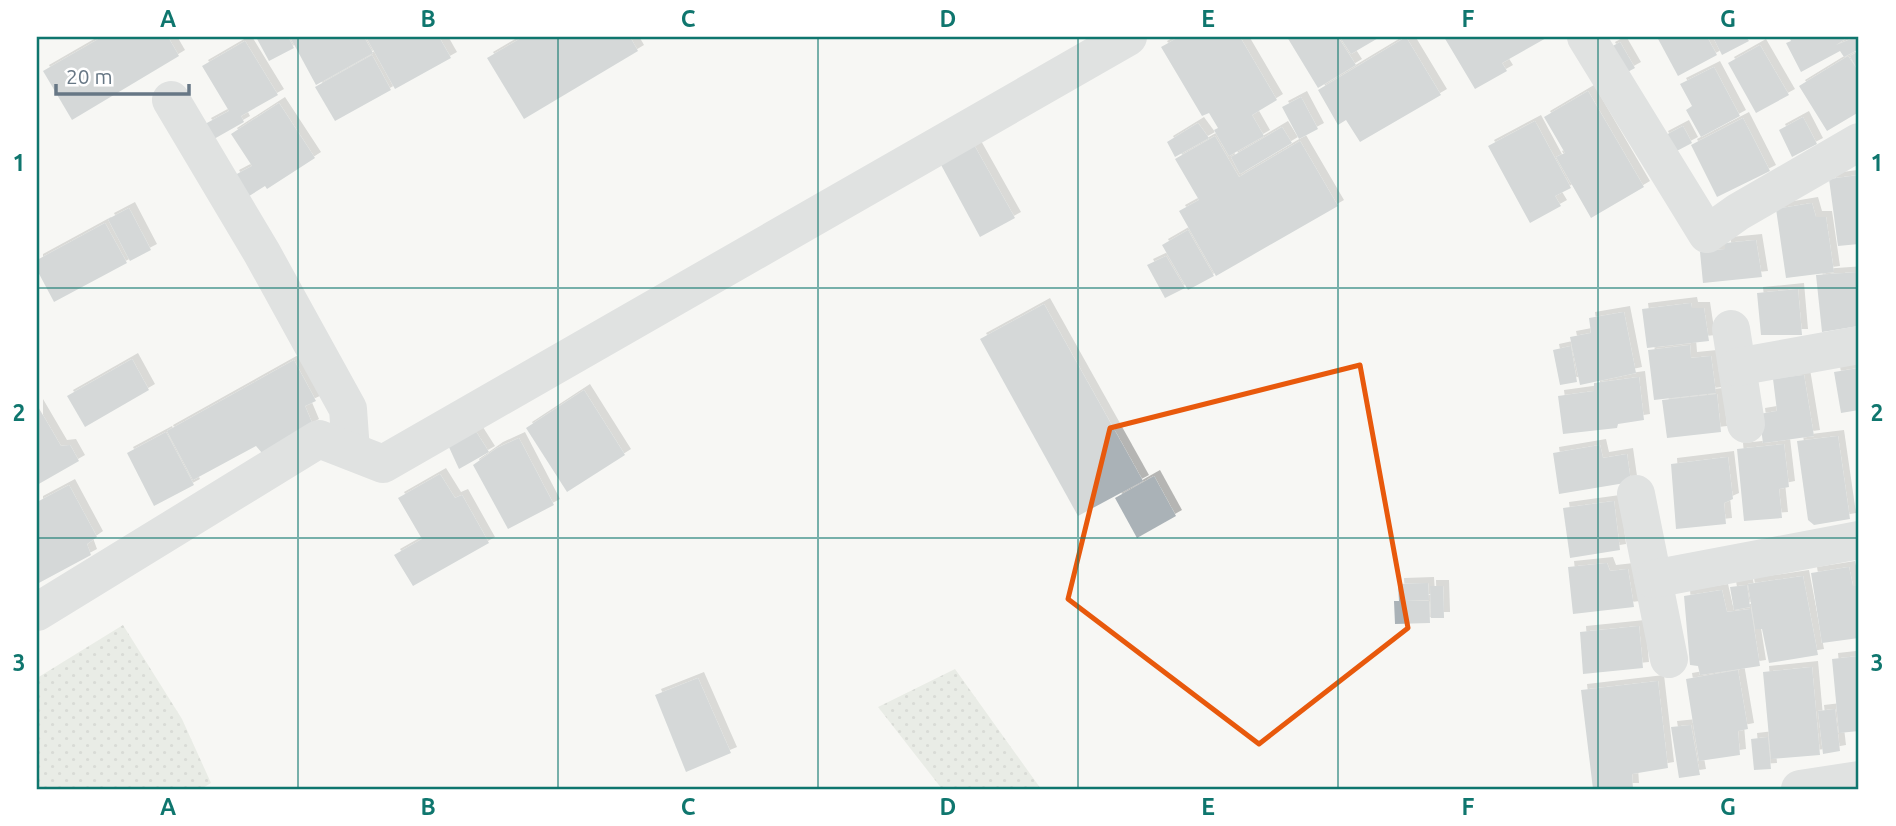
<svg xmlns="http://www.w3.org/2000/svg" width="1896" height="826" font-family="Ubuntu,sans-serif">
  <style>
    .green { fill: url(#green-dots) }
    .building { fill: #aab2b7; filter: url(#shadow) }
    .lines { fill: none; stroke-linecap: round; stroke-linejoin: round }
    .minor { stroke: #c3c7ca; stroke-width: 38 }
    .marked { fill: none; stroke: #e8590c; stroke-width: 5; stroke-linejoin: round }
    .grid { fill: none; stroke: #0f766e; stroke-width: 2; stroke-opacity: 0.55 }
    .neatline { fill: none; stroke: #0f766e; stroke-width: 2.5 }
    .grid-label { font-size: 23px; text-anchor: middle; font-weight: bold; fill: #0f766e }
  </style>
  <defs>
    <pattern id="green-dots" width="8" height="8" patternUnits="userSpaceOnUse" patternTransform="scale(1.75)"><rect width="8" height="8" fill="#d8ded5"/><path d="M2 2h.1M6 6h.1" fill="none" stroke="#b3b9b2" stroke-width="1.8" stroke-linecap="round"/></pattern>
    <filter id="shadow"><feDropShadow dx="6" dy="-6" stdDeviation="0" flood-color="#0004"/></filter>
  </defs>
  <rect width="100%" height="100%" fill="#f7f7f4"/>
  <g class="green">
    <path d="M123 625 182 719 211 783 201 789H37V678Z"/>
    <path d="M955 669 1041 789H942L878 707Z"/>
  </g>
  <g class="building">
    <path d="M102 37H168L179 56 72 120 43 71Z"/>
    <path d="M256 37H288L294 48 269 61Z"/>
    <path d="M290 37H364L373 53 316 85Z"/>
    <path d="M366 37H439L451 58 395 89Z"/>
    <path d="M523 37H630L638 51 524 119 487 58Z"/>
    <path d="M1179 37H1240L1277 100 1252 115 1264 136 1229 156 1214 130 1218 128 1209 113 1202 116 1161 47Z"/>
    <path d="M1287 37H1338L1356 65 1318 88Z"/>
    <path d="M1340 37H1380L1351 54Z"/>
    <path d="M1406 37 1441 95 1360 142 1346 120 1338 125 1318 90Z"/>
    <path d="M1444 37H1548L1502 63 1507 71 1475 89Z"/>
    <path d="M1657 37H1707L1717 55 1678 76Z"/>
    <path d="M1713 37H1746L1749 41 1722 55Z"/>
    <path d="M1789 37H1848L1836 45 1856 37 1859 49 1844 57 1840 51 1801 72 1786 43 1791 41Z"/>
    <path d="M245 41 278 95 241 116 244 122 214 139 205 124 229 111 202 66Z"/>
    <path d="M1620 42 1635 68 1624 74 1609 48Z"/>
    <path d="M1760 45 1789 95 1756 113 1728 63Z"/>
    <path d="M1859 51V66L1856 67 1850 56Z"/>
    <path d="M372 55 391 90 335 121 315 87Z"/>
    <path d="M1848 56 1857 69 1859 67V112L1827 131 1799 86Z"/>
    <path d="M1714 67 1740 116 1701 137 1686 110 1692 106 1680 84Z"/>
    <path d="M1588 91 1644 187 1591 218 1556 157 1565 153 1544 117Z"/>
    <path d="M1301 97 1318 129 1299 139 1282 107Z"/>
    <path d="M279 103 315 158 267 189 265 186 246 198 233 176 252 166 231 134Z"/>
    <path d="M1803 117 1817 144 1792 157 1779 130Z"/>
    <path d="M1743 118 1770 171 1717 197 1691 145Z"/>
    <path d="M1535 121 1571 188 1555 196 1561 206 1530 223 1488 146Z"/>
    <path d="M1198 123 1209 138 1175 157 1167 142Z"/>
    <path d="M1683 126 1692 143 1671 154 1662 137Z"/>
    <path d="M1282 127 1292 143 1240 174 1231 157Z"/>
    <path d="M1215 136 1239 177 1300 141 1338 206 1216 276 1179 211 1199 200 1175 159Z"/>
    <path d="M974 145 1015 218 980 237 940 163Z"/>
    <path d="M1859 175V244L1838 246 1829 179Z"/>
    <path d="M1812 203 1816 217H1826L1834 272 1786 278 1776 209Z"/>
    <path d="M129 208 151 250 130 261 108 219Z"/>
    <path d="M105 223 127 263 54 302 37 270V260Z"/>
    <path d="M1188 230 1214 276 1188 290 1162 245Z"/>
    <path d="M1756 240 1762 277 1703 283 1700 252 1725 249V243Z"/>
    <path d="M1166 256 1185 288 1165 298 1147 265Z"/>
    <path d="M1859 272V326L1822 332 1816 275Z"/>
    <path d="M1798 289 1802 335H1761L1757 293Z"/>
    <path d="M1691 303 1692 308H1704L1709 341 1647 348 1642 309Z"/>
    <path d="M1044 304 1143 481 1078 516 980 339Z"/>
    <path d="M1624 312 1636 373 1580 385 1570 337 1591 333 1589 318Z"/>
    <path d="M1690 345 1691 358 1711 356 1716 393 1654 400 1648 350Z"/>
    <path d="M1571 346 1577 382 1560 385 1553 350Z"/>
    <path d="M132 359 149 390 85 427 67 396Z"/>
    <path d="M294 360 316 401 305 406 313 425 262 453 256 446 193 480 167 431Z"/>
    <path d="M1859 368V410L1841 413 1834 372Z"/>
    <path d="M1804 375 1814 436 1763 443 1759 414 1777 411 1773 379Z"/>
    <path d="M1639 377 1644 420 1618 424 1617 428 1563 434 1558 396 1594 391V383Z"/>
    <path d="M584 390 625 455 567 492 526 428Z"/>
    <path d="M1717 394 1721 432 1667 438 1662 400Z"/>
    <path d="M37 405 61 446 70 445 79 461 37 485Z"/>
    <path d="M475 430 489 452 459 469 448 445Z"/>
    <path d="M166 432 194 485 154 506 127 453Z"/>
    <path d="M1838 436 1850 519 1814 525 1808 520 1797 441Z"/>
    <path d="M519 438 554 505 508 529 473 465 497 448Z"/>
    <path d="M1784 444 1789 487 1779 489 1782 518 1744 521 1737 449Z"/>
    <path d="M1600 445 1603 458 1627 454 1631 482 1559 494 1553 453Z"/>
    <path d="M1728 457 1733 499 1724 503 1726 524 1676 529 1671 464Z"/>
    <path d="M440 474 455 498 462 495 489 543 413 586 394 555 422 539 398 498Z"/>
    <path d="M1154 476 1176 516 1137 538 1115 498Z"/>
    <path d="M69 485 97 537 87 544 91 555 37 584V502Z"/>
    <path d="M1614 501 1620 550 1570 558 1563 508Z"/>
    <path d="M1607 563 1610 571 1628 569 1634 607 1573 614 1568 567Z"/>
    <path d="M1849 567 1853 586H1859V638L1822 643 1811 573Z"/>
    <path d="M1803 576 1818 655 1769 663 1762 629H1755L1748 584Z"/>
    <path d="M1428 583 1429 600 1402 601H1429L1430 623 1395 624 1394 601H1399L1398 584Z"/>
    <path d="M1747 585 1750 607 1734 610 1730 587Z"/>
    <path d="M1430 586H1443L1444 618H1431Z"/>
    <path d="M1722 590 1727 612 1751 609 1760 666 1700 675 1698 666 1690 665 1684 596Z"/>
    <path d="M1639 626 1643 668 1583 674 1580 632Z"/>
    <path d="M1859 656V731L1839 733 1832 659Z"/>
    <path d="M1812 667 1820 755 1771 759 1763 672Z"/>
    <path d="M1738 670 1748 729 1738 731 1740 755 1699 761 1686 679Z"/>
    <path d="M698 678 731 753 686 772 655 695Z"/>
    <path d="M1658 681 1668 768 1632 774 1633 789H1593L1581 690Z"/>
    <path d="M1835 709 1840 751 1823 754 1818 711Z"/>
    <path d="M1691 725 1700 775 1679 778 1671 727Z"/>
    <path d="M1768 737 1771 769 1754 770 1751 739Z"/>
  </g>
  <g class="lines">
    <g class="minor">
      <path d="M1586 37 1707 234 1738 212 1859 142"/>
      <path d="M171 100 262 253 348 409 351 451"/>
      <path d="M1731 329 1746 424"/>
      <path d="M1737 367 1859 345"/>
      <path d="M1636 494 1669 659"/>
      <path d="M1653 579 1859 540"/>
      <path d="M37 612 319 439 383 464 1128 37"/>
      <path d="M1800 789 1859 780"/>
    </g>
  </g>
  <path d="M0 0H1896V826H0ZM1360 365 1408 628 1259 744 1068 599 1110 428Z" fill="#f7f7f4" fill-opacity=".55" fill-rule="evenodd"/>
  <path class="marked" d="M1360 365 1408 628 1259 744 1068 599 1110 428Z"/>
  <path class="grid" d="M298 37V789M558 37V789M818 37V789M1078 37V789M1338 37V789M1598 37V789M37 288H1859M37 538H1859"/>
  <rect width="1896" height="826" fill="none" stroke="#ffffff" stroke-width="77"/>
  <path d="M56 84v10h133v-10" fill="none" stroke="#677785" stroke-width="3.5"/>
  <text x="66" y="84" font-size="21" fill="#677785" stroke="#ffffff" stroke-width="5" paint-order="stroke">20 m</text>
  <rect x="38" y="38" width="1819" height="750" class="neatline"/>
  <g class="grid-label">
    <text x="168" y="27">A</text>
    <text x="428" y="27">B</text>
    <text x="688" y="27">C</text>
    <text x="948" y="27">D</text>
    <text x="1208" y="27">E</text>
    <text x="1468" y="27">F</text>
    <text x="1728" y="27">G</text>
    <text x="19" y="171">1</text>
    <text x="1877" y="171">1</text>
    <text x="19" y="421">2</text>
    <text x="1877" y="421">2</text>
    <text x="19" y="671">3</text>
    <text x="1877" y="671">3</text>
    <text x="168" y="815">A</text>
    <text x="428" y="815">B</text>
    <text x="688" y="815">C</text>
    <text x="948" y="815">D</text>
    <text x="1208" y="815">E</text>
    <text x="1468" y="815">F</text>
    <text x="1728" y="815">G</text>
  </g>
</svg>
